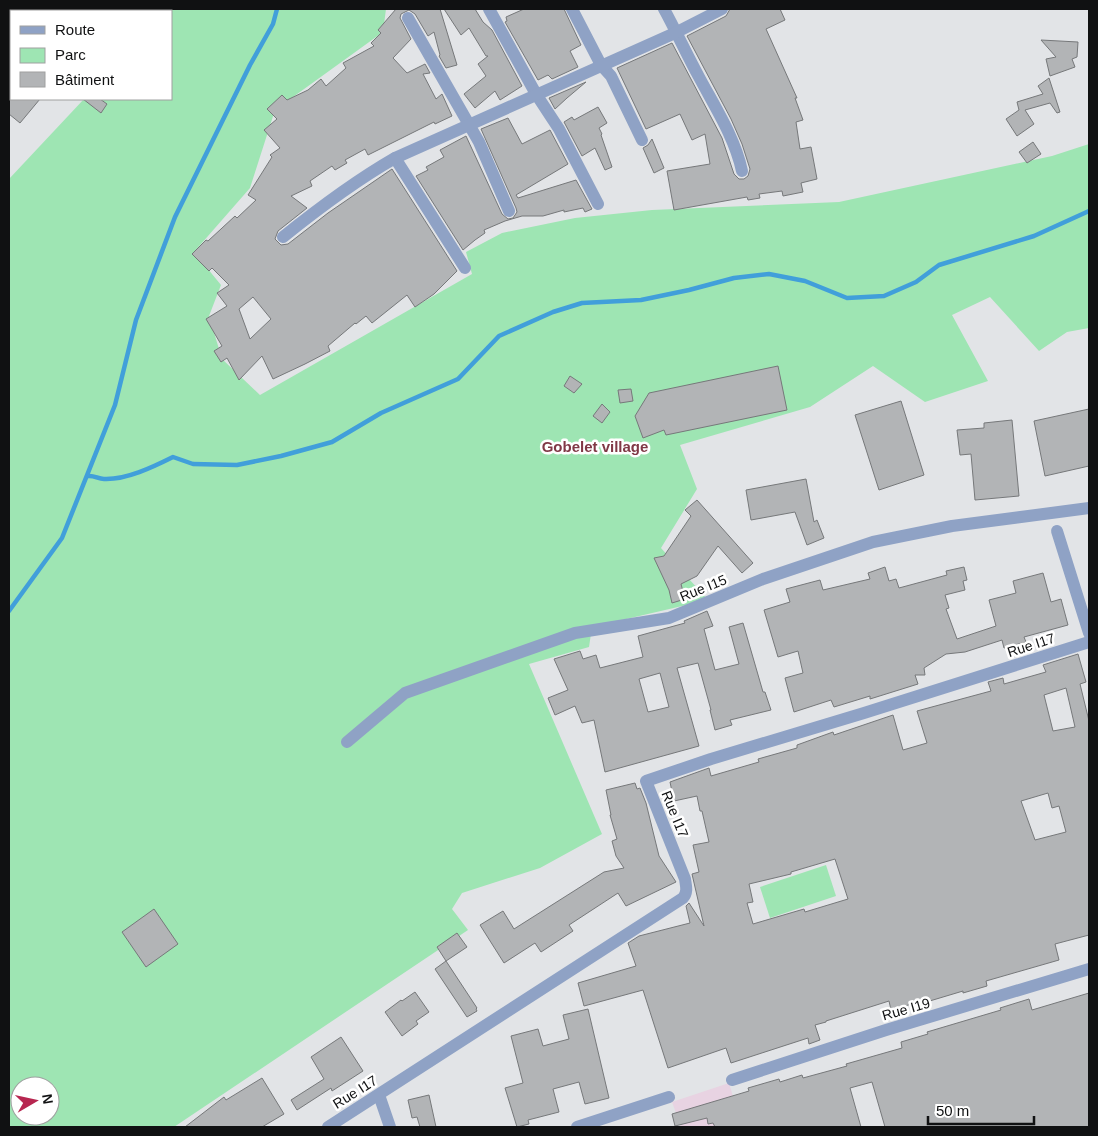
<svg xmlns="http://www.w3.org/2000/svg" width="1098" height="1136" font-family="Arial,sans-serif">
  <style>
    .commercial { fill: #e8d3e2 }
    .green { fill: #9ee5b3; fill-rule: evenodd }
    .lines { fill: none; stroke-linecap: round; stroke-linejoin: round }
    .stream { stroke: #419fda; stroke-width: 4.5 }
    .building { fill: #b2b4b6; stroke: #76787a; fill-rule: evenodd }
    .minor { stroke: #8fa2c5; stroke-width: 12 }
    .labels { text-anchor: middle; stroke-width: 5; stroke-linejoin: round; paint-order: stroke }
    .street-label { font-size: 14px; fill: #101112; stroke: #fff }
    .neighbourhood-label { font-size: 15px; font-weight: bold; fill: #803846; stroke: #fff }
  </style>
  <rect width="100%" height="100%" fill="#e2e4e7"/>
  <path class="commercial" d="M729 1083 742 1127H681L672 1102Z"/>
  <g class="green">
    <path d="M135 9H386L383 32 275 110 250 188 194 252 221 285 209 316 222 359 260 395 472 274 466 252 502 233 575 218 652 210 839 202 1052 156 1089 144V328L1067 332 1039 351 990 297 952 315 988 381 925 402 873 366 810 407 680 445 697 489 661 548 708 600 592 627 589 647 529 664 602 834 540 868 462 893 452 909 468 930 174 1127H9V179L84 99H171V11H133ZM20 1086H50V1116H20Z"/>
    <path d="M826 865 836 896 770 918 760 887Z"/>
  </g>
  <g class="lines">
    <g class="stream">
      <path d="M88 476C94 475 98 479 104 479 126 480 153 467 173 457L193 464 237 465 281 456 332 442 381 413 458 379 499 336 553 312 582 303 641 300 689 290 734 278 769 274 805 281 847 298 884 296 916 282 939 265 1034 236 1089 211"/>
      <path d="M9 611 62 538 115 405 136 320 175 217 250 65 273 24 277 9"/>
    </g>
  </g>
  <g class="building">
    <path d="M396 9H440L457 65 446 68 439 56 440 55 434 32 428 36 415 14 409 10 401 14 400 18 411 39 393 58 407 73 425 64 430 73 423 74 436 99 442 94 452 116 435 124 434 122 368 155 365 149 345 160 347 163 335 170 332 166 310 181 312 186 291 196 307 208 278 231 275 239 281 245 288 244 328 213 392 169 457 271 434 294 415 307 407 295 372 323 366 316 356 324 355 323 328 346 330 351 305 364 273 379 262 356 239 380 227 358 221 362 214 351 222 346 206 319 227 306 217 293 229 285 212 268 209 271 192 254 206 240 208 241 235 216 237 218 256 200 248 195 272 157 270 155 280 148 264 130 277 119 267 109 282 95 287 100 308 90 321 79 326 86 346 68 343 63 374 46 371 43 381 33 378 30ZM253 297 271 319 250 339 239 309Z"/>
    <path d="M444 9H475L483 22 492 30 522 86 500 100 495 91 475 108 464 94 486 76 478 64 488 56H486L469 28 461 35Z"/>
    <path d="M524 9H564L581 45 570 51 578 67 552 79 548 75 538 80 505 22 507 21 506 17Z"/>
    <path d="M730 9H780L785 20 766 29 797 98H795L803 120 796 122 800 149 811 147 817 179 801 183 803 192 783 196 782 191 759 194 760 198 748 200 747 197 674 210 667 171 710 164 705 134 692 140 680 114 646 129 617 68 672 43 722 138 734 174 739 179H744L748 176 750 169 742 144 731 119 687 36 726 16Z"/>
    <path d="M1041 40 1078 42 1077 57 1072 59 1075 67 1050 76 1046 59 1056 57Z"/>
    <path d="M1049 78 1060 112 1057 113 1050 103 1025 110 1034 124 1017 136 1006 119 1019 110 1017 102 1043 94 1038 86Z"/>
    <path d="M586 82 567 98 555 109 549 98Z"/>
    <path d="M9 99H40L20 123 9 114Z"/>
    <path d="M83 99H100L107 104 101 113Z"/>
    <path d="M598 107 607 123 599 128 602 134 601 135 612 167 605 170 595 148 582 156 564 122 572 117 574 120Z"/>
    <path d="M508 118 522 144 550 130 568 164 516 195 518 198 576 180 592 209 585 212 583 208 564 212V210L543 216H522L505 221 484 230 485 233 475 240 463 250 416 176 428 170 426 167 444 157 440 150 466 136 502 214 508 219 513 218 517 212 516 208 481 129Z"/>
    <path d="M652 139 664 168 654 173 643 148 648 145Z"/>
    <path d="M1033 142 1041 154 1027 163 1019 152Z"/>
    <path d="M778 366 787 410 666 435 664 430 643 438 635 416 649 393Z"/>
    <path d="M570 376 582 384 574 393 564 386Z"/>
    <path d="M631 389 633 401 620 403 618 390Z"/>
    <path d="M901 401 924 475 879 490 855 415Z"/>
    <path d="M602 404 610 412 602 423 593 416Z"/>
    <path d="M1089 409V466L1045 476 1034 421Z"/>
    <path d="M1012 420 1019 496 975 500 971 454 960 455 957 430 984 428V423Z"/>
    <path d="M806 479 814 522 817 520 824 538 807 545 795 512 751 520 746 490Z"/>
    <path d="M697 500 753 563 742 573 718 546 697 576 681 584 685 599 672 603 669 590 654 558 664 556 691 516 685 510Z"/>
    <path d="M885 567 889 581 896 579 899 588 947 575 946 571 964 567 967 580 963 581 965 590 945 595 949 608 946 609 957 639 996 626 989 600 1016 593 1013 581 1043 573 1051 602 1061 599 1068 625 1024 637 1026 642 1004 648 1002 640 965 652 946 654 924 668 925 675H915L918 684 870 699V696L834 707 831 700 794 712 785 678 803 673 798 651 778 657 764 610 790 602 786 589 820 580 823 590 870 579 868 573Z"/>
    <path d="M707 611 713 626 704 629 715 670 739 664 729 627 743 623 763 692H765L771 710 730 720 732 725 715 730 710 710H711L698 663 677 668 699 746 605 772 594 720 582 723 575 706 555 715 548 698 568 690 554 659 580 651 583 659 596 655 600 668 643 657 638 636 685 623 684 621ZM660 673 669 707 648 712 639 679Z"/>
    <path d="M1078 654 1086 682 1080 684 1089 721V935L1055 944 1059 960 986 981 987 986 963 993V991L923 1003 922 1001 891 1010 889 1001 826 1021V1022L815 1025 820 1040 809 1044 808 1038 731 1063 726 1048 668 1068 643 990 584 1006 578 983 636 966 628 943 639 936 690 923 686 906 689 903 704 926 692 874 699 872 693 845 709 842 702 811H700L697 796 674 801 670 782 709 768 711 776 759 762 758 759 797 748V745L833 732 834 735 893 715 903 750 927 743 917 711 991 691 988 682 1003 678 1004 684 1046 672 1043 665ZM1066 688 1075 727 1053 731 1044 695ZM1048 793 1052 808 1059 806 1066 832 1035 840 1021 801ZM835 859 848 899 805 912 804 909 753 924 747 903 753 902 749 884 791 874V872Z"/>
    <path d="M635 783 637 789 640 788 646 803 659 856 676 882 626 906 618 893 569 925 573 931 541 952 535 943 504 963 480 925 503 911 514 929 604 872 624 868 616 856 612 841 617 839 610 815H611L606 790Z"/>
    <path d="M154 909 178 944 146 967 122 932Z"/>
    <path d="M457 933 467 947 446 961 437 947Z"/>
    <path d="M446 961 477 1008 476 1009 477 1011 467 1017 435 969Z"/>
    <path d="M415 992 429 1012 416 1021 418 1024 402 1036 385 1012 401 1000 402 1001Z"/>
    <path d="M1089 993V1127H885L872 1082 850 1088 861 1127H715L713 1123 708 1124 707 1118 675 1126 672 1114 749 1091 748 1088 779 1079 780 1082 802 1075 803 1078 847 1066 846 1064 902 1048 901 1042 928 1034 927 1032 1001 1010 1000 1008 1029 999 1032 1010Z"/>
    <path d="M588 1009 609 1098 585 1104 579 1082 553 1089 559 1112 528 1120 529 1124 517 1127 505 1088 523 1083 511 1036 538 1029 543 1046 569 1039 563 1015Z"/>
    <path d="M341 1037 363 1071 332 1091 331 1088 297 1110 291 1100 324 1079 311 1057Z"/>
    <path d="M262 1078 284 1114 262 1127H185L224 1097 226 1100Z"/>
    <path d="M429 1095 436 1127H420L417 1117 412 1118 408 1100Z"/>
  </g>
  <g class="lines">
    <g class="minor">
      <path d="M489 9 536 94 559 129 598 204"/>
      <path d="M572 9 601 65 611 76 642 140"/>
      <path d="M664 9C676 31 687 55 699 77 715 107 735 138 742 171"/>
      <path d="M408 18 479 142 509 211"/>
      <path d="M395 158 465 268"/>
      <path d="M283 237C319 208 355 181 395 158L675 33 722 9"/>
      <path d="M1057 531 1089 633"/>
      <path d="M347 742 405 693 575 633 669 618 763 579 873 542 952 526 1089 508"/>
      <path d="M732 1080 886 1030 1089 969"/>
      <path d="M379 1095 390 1127"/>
      <path d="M328 1127 683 898C688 892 686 886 685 879L646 781 711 759 864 713 1089 642"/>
      <path d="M577 1127 669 1097"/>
    </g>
  </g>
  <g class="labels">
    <g class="street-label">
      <text transform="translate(703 588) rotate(-22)" y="5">Rue I15</text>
      <text transform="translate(1031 645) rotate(-18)" y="5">Rue I17</text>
      <text transform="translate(675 814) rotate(68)" y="5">Rue I17</text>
      <text transform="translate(906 1009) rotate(-16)" y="5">Rue I19</text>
      <text transform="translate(355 1092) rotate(-32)" y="5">Rue I17</text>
    </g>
    <g class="neighbourhood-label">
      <text x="595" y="452">Gobelet village</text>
    </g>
  </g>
  <rect width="1098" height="1136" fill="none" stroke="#101112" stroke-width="20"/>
  <rect x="10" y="10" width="162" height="90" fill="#ffffff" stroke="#9fa0a0"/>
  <rect x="20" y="26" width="25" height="8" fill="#8fa2c5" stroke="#9fa0a0"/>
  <text x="55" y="35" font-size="15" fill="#101112">Route</text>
  <rect x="20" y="48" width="25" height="15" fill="#9ee5b3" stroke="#9fa0a0"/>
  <text x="55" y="60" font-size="15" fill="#101112">Parc</text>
  <rect x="20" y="72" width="25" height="15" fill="#b2b4b6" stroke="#9fa0a0"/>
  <text x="55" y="85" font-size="15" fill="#101112">Bâtiment</text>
  <g transform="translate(35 1101) rotate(81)"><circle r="24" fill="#ffffff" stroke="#9fa0a0"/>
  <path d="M0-4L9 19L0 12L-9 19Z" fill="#b72650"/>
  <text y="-8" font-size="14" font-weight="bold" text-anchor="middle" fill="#101112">N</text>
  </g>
  <path d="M928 1116v8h106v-8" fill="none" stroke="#101112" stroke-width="2.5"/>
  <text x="936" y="1116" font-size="15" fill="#101112" stroke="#ffffff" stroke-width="4" paint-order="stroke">50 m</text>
</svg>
